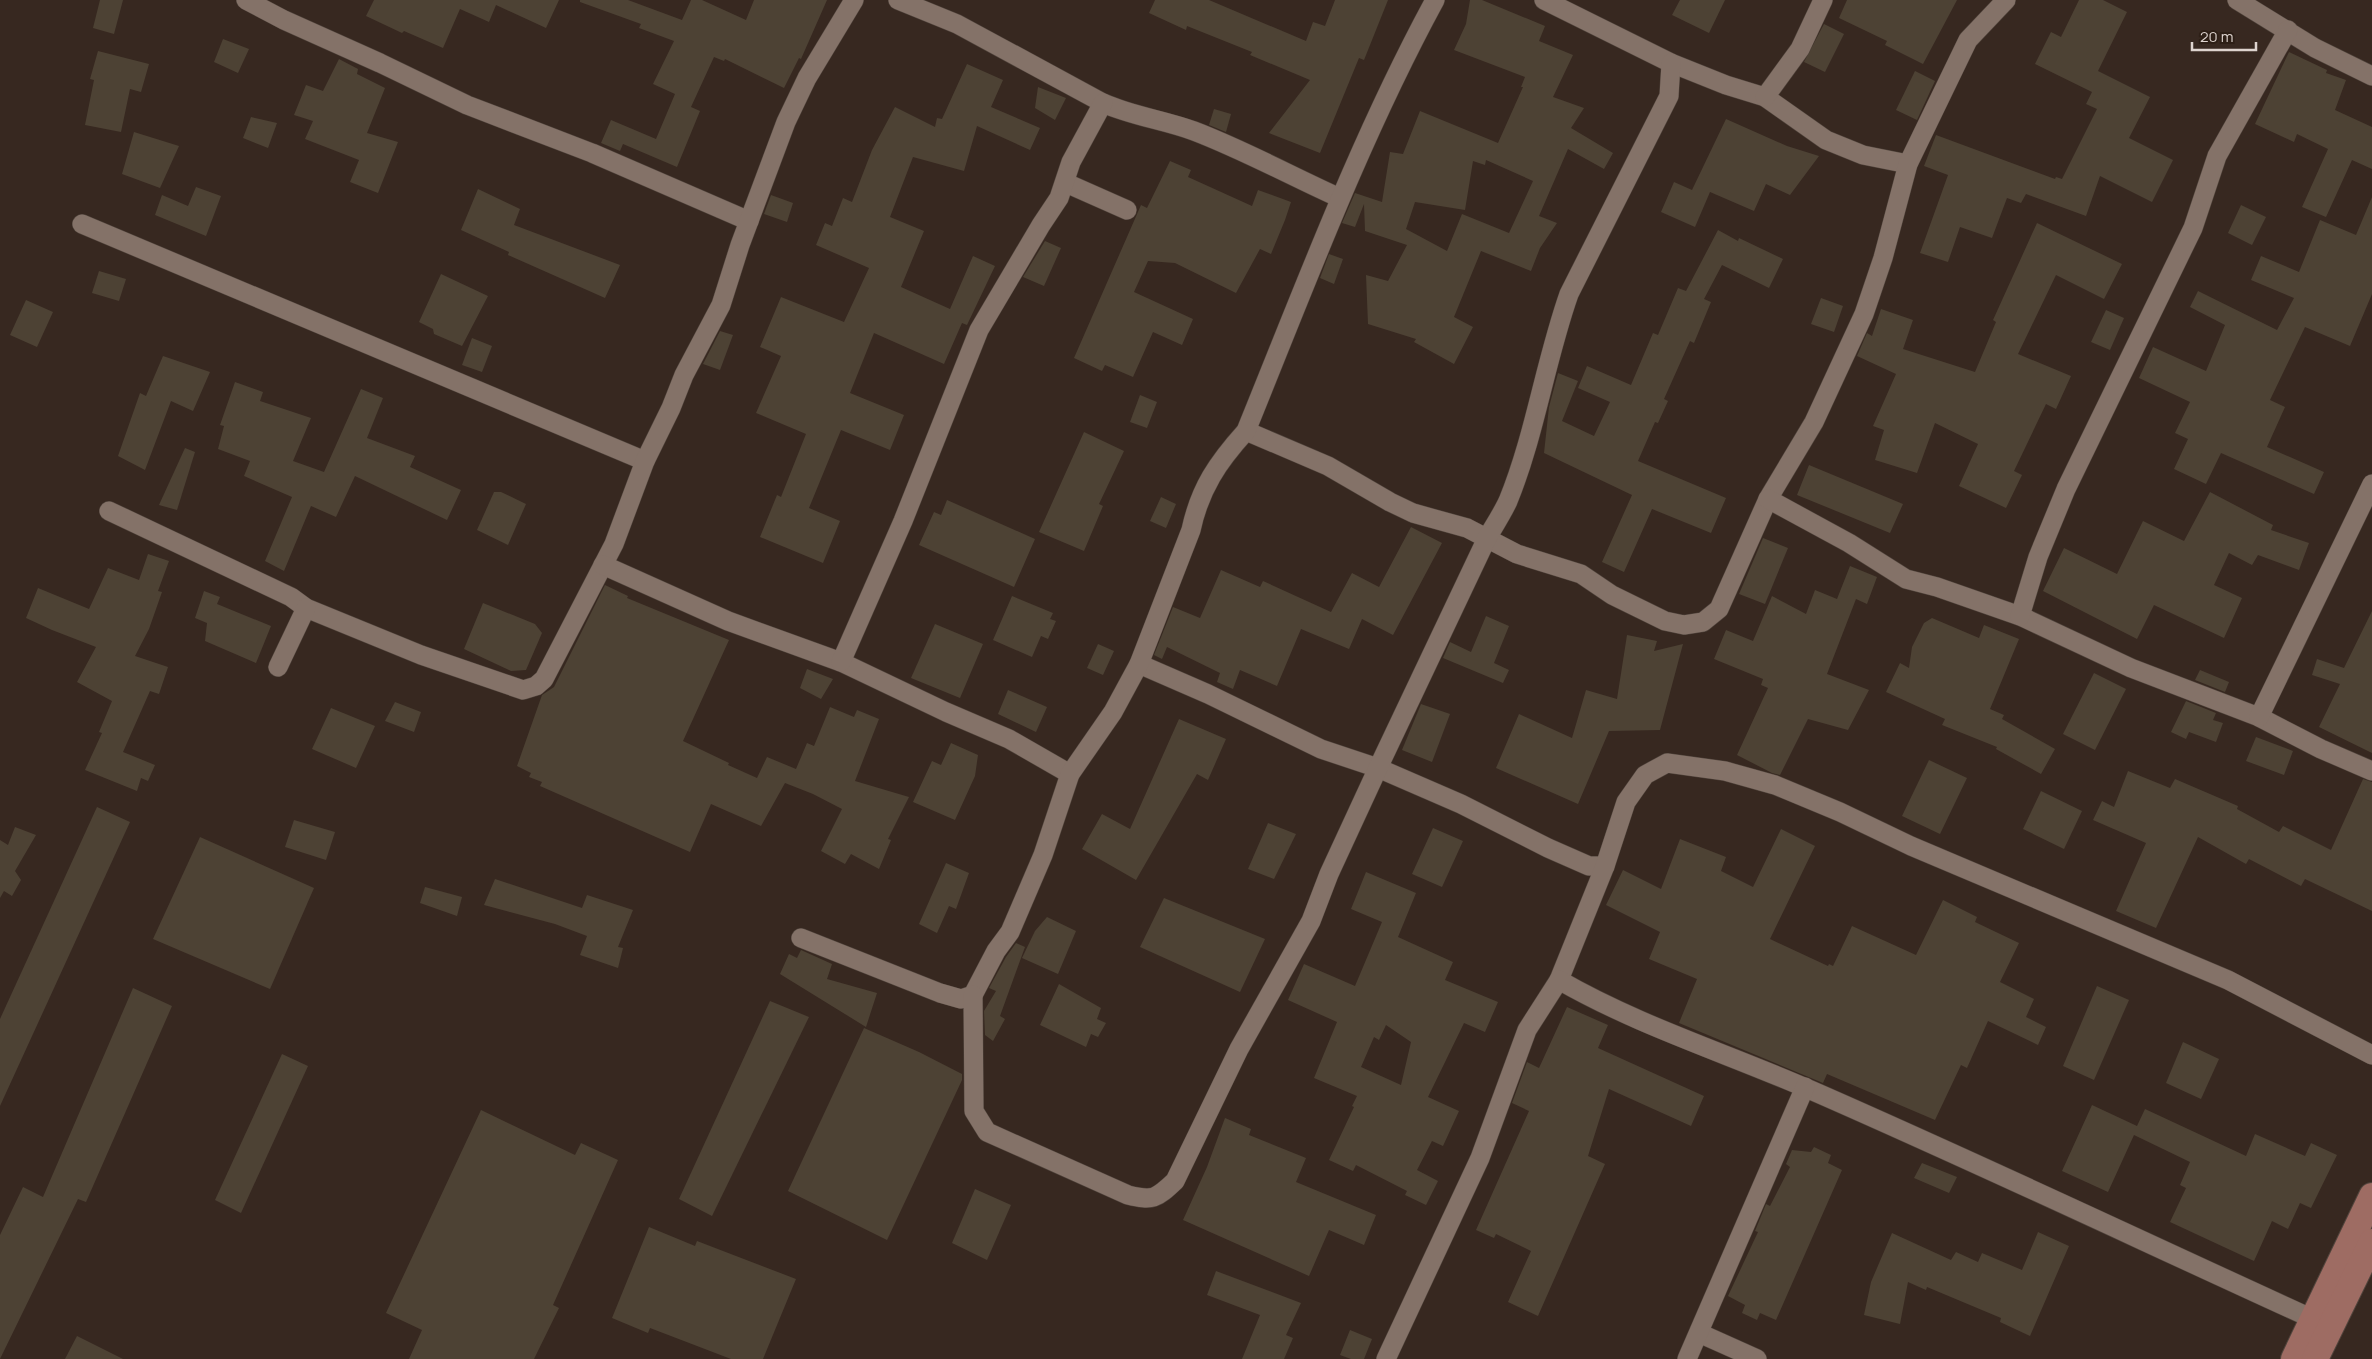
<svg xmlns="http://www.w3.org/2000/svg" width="2372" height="1359" font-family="Manrope,sans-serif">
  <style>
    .building { fill: #4d4234; fill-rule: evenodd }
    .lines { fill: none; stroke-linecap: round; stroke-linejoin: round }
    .minor-casing { stroke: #50443c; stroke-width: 20 }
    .secondary-casing { stroke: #50443c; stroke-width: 28 }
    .minor { stroke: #847268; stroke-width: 19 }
    .secondary { stroke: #9e6c63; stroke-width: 26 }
  </style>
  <rect width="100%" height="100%" fill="#372820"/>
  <g class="building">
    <path d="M100 0H123L114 34 93 28Z"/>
    <path d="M374 0H559L546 28 496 5 489 22 460 9 443 48 404 31 402 33 366 16Z"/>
    <path d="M580 0H628L682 20 691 0H702L746 20 754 0H827L801 59 799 58 784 88 725 59 724 61 714 57 691 107 700 111 677 167 623 144 620 151 601 143 611 120 656 139 675 94 653 84 674 41 639 28 641 24 580 2Z"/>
    <path d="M1155 0H1209L1306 41 1313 22 1325 26 1335 0H1388L1364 60 1359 58 1320 153 1269 133 1310 80 1250 55 1252 52 1187 26 1186 30 1149 13Z"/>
    <path d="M1470 0H1482L1545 26 1539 41 1573 55 1553 97 1584 108 1571 128 1613 153 1604 169 1568 149 1539 216 1557 223 1540 248 1531 271 1481 251 1454 317 1473 327 1454 364 1414 342 1416 339 1368 324 1366 275 1388 281 1407 245 1365 231 1364 204 1355 227 1342 223 1355 193 1382 202 1390 152 1403 154 1420 111 1498 143 1523 87H1521L1525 77 1454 50 1466 24ZM1486 160 1533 181 1509 233 1462 214 1447 251 1406 229 1415 202 1465 210 1473 161 1485 165Z"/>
    <path d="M1680 0H1725L1709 33 1672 15Z"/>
    <path d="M1847 0H1957L1923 64 1885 45 1887 41 1839 18Z"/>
    <path d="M2079 0H2103L2127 12 2098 71 2150 97 2129 138 2173 160 2152 202 2100 176 2086 216 2026 194 2021 203 2007 198 1992 238 1960 227 1948 262 1920 253 1948 175 1924 166 1936 135 2055 179 2056 177 2062 179 2097 109 2086 104 2092 92 2035 64 2051 32 2061 37Z"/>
    <path d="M1824 24 1844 34 1825 72 1804 62Z"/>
    <path d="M223 39 249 49 238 73 214 62Z"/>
    <path d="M98 51 149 64 141 92 130 89 121 132 85 125 94 80 90 79Z"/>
    <path d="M2289 52 2327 70 2326 73 2346 80 2335 110 2372 127V169L2352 160 2326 217 2302 207 2328 149 2297 134 2294 142 2255 124Z"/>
    <path d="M339 59 358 69 357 74 385 88 367 133 398 142 378 193 350 182 359 160 305 139 313 121 294 115 306 85 323 91Z"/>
    <path d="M967 64 1003 80 991 107 1040 128 1030 150 977 126 964 171 913 157 890 217 924 231 901 287 950 309 973 256 995 266 967 325 962 323 944 364 874 333 850 393 904 415 890 450 841 430 809 508 840 521 823 563 760 537 777 495 781 497 806 434 756 413 781 356 760 347 781 297 844 322 869 268 816 245 825 223 832 226 843 198 852 202 872 150 895 107 935 127 937 118 942 119Z"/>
    <path d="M1915 71 1935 81 1917 120 1896 110Z"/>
    <path d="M1038 87 1066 98 1055 120 1035 108Z"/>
    <path d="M1214 109 1231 114 1226 132 1209 125Z"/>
    <path d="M251 117 277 123 268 148 243 138Z"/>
    <path d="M1726 119 1787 146 1819 156 1790 195 1766 184 1754 211 1710 192 1695 227 1661 212 1674 182 1692 190Z"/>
    <path d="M134 132 179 146 160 188 122 174Z"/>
    <path d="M1170 161 1191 170 1188 177 1252 206 1258 190 1291 202 1285 220 1271 254 1260 249 1236 293 1175 263 1148 261 1134 292 1193 319 1182 345 1153 332 1133 377 1105 365 1102 371 1074 358 1141 205 1147 208Z"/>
    <path d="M196 187 221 196 206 236 155 215 162 195 188 206Z"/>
    <path d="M478 189 520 209 514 225 620 265 605 298 508 255 509 252 461 230Z"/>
    <path d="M771 195 793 203 787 222 764 214Z"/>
    <path d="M2372 197V294L2350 346 2305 327 2270 400 2285 407 2267 447 2324 472 2314 494 2221 453 2206 484 2174 469 2188 439 2175 433 2190 402 2139 378 2153 347 2206 371 2225 325 2190 307 2198 291 2277 330 2294 298 2251 280 2261 256 2299 272 2320 220 2356 235Z"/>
    <path d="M2241 205 2266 217 2252 245 2228 233Z"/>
    <path d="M2037 223 2122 264 2104 299 2056 275 2018 354 2071 376 2056 409 2046 404 2014 471 2022 475 2006 508 1959 486 1978 444 1935 423 1917 473 1875 460 1884 430 1873 426 1896 374 1857 356 1867 333 1872 336 1881 309 1913 320 1903 349 1975 372 1996 322 1993 320Z"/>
    <path d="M1718 230 1738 241 1739 238 1783 259 1769 288 1722 265 1704 299 1711 302 1694 343 1690 341 1664 399 1668 401 1658 423 1655 422 1638 461 1726 498 1711 533 1652 509 1624 572 1602 562 1632 495 1544 453 1549 407 1558 373 1578 381 1562 421 1594 436 1610 402 1578 388 1587 366 1631 385 1653 333 1658 335 1678 288 1686 291Z"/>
    <path d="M1045 241 1061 248 1044 286 1023 277Z"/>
    <path d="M1329 254 1343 259 1334 284 1320 278Z"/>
    <path d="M99 271 126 279 119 301 92 293Z"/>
    <path d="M441 274 488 296 462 346 434 334 433 329 419 322Z"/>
    <path d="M1821 298 1843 306 1834 332 1811 324Z"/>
    <path d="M26 300 53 312 37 347 10 335Z"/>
    <path d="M2106 310 2124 318 2110 350 2091 342Z"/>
    <path d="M720 331 733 335 720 370 703 364Z"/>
    <path d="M472 338 492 346 482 372 462 365Z"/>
    <path d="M163 356 210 372 193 411 171 401 145 470 118 456 140 393 146 396Z"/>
    <path d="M235 382 263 392 260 401 311 418 293 461 324 472 361 389 383 398 367 438 415 456 410 467 461 490 447 520 355 476 336 517 311 506 284 571 265 561 292 497 244 476 250 461 218 449 224 426 220 425Z"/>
    <path d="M1140 395 1157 402 1147 428 1130 422Z"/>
    <path d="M1084 432 1124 451 1099 504 1103 506 1084 551 1039 532Z"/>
    <path d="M185 448 195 452 177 510 159 505Z"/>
    <path d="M1809 465 1903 504 1890 533 1797 495Z"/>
    <path d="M494 492H501L526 504 508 545 477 530Z"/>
    <path d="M2210 492 2273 525 2271 530 2309 543 2299 570 2258 555 2252 565 2229 553 2214 585 2242 598 2224 638 2154 605 2137 639 2043 591 2064 548 2117 574 2143 521 2184 541Z"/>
    <path d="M1161 497 1176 504 1166 528 1150 521Z"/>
    <path d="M947 500 1035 539 1014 587 919 545 934 512 941 515Z"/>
    <path d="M1411 527 1442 543 1393 635 1362 619 1349 649 1301 629 1277 686 1240 670 1233 689 1217 682 1220 673 1167 647 1162 659 1154 655 1173 607 1200 618 1221 570 1260 587 1263 581 1331 612 1352 573 1379 587Z"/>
    <path d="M1763 538 1788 548 1765 604 1739 594Z"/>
    <path d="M148 554 169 561 158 591 162 592 149 629 135 656 168 667 159 694 150 691 123 752 155 765 148 781 141 778 137 791 85 770 102 733 99 732 112 701 77 682 96 647 52 630 26 618 38 588 89 609 108 568 139 580Z"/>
    <path d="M1850 566 1877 577 1867 604 1856 599 1827 674 1869 690 1848 730 1808 719 1780 775 1772 773 1737 755 1768 688 1761 685 1763 679 1714 659 1726 630 1753 641 1772 596 1806 614 1815 590 1837 599Z"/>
    <path d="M605 585 628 596 627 598 729 640 683 741 729 763 728 765 757 778 767 757 796 769 807 743 814 746 830 707 854 717 857 710 879 719 855 781 909 797 888 839 891 840 879 869 851 854 845 864 821 851 842 809 813 794 785 783 761 826 711 804 690 852 540 786 542 782 529 777 531 773 517 766 542 695 554 687Z"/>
    <path d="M204 591 220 597 217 604 271 626 256 663 205 641 207 623 195 618Z"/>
    <path d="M1012 596 1053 613 1050 619 1056 621 1048 639 1041 636 1032 657 993 640Z"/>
    <path d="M483 603 535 624 542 633 526 670 511 671 464 649Z"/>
    <path d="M2372 611V753L2319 727 2340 684 2312 675 2317 659 2344 668Z"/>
    <path d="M1486 616 1509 626 1494 663 1509 670 1503 683 1443 658 1450 642 1471 652Z"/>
    <path d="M1932 618 1979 638 1984 625 2019 639 1990 709 2004 715 2002 719 2055 749 2041 774 1996 749 1997 747 1942 725 1945 719 1886 692 1900 663 1909 668 1912 647 1924 623Z"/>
    <path d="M935 624 983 644 960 698 911 678Z"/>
    <path d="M1627 635 1657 641 1654 651 1683 644 1660 730 1609 731 1578 804 1496 768 1519 714 1572 738 1586 690 1617 699Z"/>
    <path d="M1098 644 1114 651 1103 675 1087 668Z"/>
    <path d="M807 669 833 679 821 699 800 688Z"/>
    <path d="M2200 670 2229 682 2225 692 2195 680Z"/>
    <path d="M2094 673 2126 689 2095 750 2063 734Z"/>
    <path d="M1008 690 1047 707 1036 732 998 714Z"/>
    <path d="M2186 701 2216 713 2213 720 2223 723 2216 742 2189 732 2186 739 2171 732Z"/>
    <path d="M395 702 421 712 414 732 385 721Z"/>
    <path d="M1421 704 1450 714 1432 762 1402 750Z"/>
    <path d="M331 708 375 726 356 768 312 749Z"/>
    <path d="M1179 719 1226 739 1208 780 1197 774 1136 880 1082 849 1102 814 1130 829Z"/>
    <path d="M2256 737 2293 751 2284 775 2246 761Z"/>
    <path d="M951 743 978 755 975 776 955 820 913 802 932 761 941 765Z"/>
    <path d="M1929 760 1967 778 1940 834 1902 816Z"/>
    <path d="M2128 771 2170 788 2175 779 2238 806 2237 809 2279 832 2283 826 2331 850 2363 779 2372 782V911L2305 879 2301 886 2249 859 2246 864 2198 837 2156 928 2116 911 2146 843 2093 820 2102 801 2114 807Z"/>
    <path d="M2041 791 2082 811 2064 849 2023 829Z"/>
    <path d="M97 807 130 822 0 1106V1019Z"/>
    <path d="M294 820 335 832 326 860 285 847Z"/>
    <path d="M1268 823 1296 834 1274 879 1248 869Z"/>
    <path d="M15 827 36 835 15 871 21 880 12 896 4 891 0 898V840L8 845Z"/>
    <path d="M1433 828 1463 841 1442 887 1412 874Z"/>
    <path d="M1781 829 1815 846 1770 939 1828 966 1829 964 1833 966 1852 926 1916 955 1943 900 1977 917 1975 922 2019 943 2000 982 2034 999 2026 1017 2046 1027 2038 1045 1988 1021 1967 1068 1961 1065 1935 1120 1827 1074 1823 1083 1679 1023 1697 979 1649 959 1660 932 1606 905 1623 870 1661 889 1680 839 1726 857 1721 871 1753 887Z"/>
    <path d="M200 837 314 888 270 989 153 939Z"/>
    <path d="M946 863 969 873 956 909 949 906 937 933 919 924Z"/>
    <path d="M1366 872 1416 893 1398 937 1453 962 1445 980 1498 1002 1485 1032 1464 1023 1428 1097 1459 1111 1443 1146 1432 1141 1417 1170 1438 1181 1426 1205 1405 1195 1407 1191 1356 1165 1353 1171 1329 1160 1354 1107 1352 1106 1357 1096 1314 1078 1337 1022 1288 1000 1304 964 1355 986 1382 922 1351 909ZM1386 1025 1411 1042 1401 1085 1361 1067 1374 1037 1379 1040Z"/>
    <path d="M495 879 582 908 587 895 633 910 618 947 623 948 618 968 580 955 587 936 555 924 484 905Z"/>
    <path d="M425 887 462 897 457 916 420 903Z"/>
    <path d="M1164 898 1265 939 1240 992 1140 947Z"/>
    <path d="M1047 917 1076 931 1058 974 1022 958 1035 931Z"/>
    <path d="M1016 943 1025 947 1000 1016 1005 1019 993 1041 985 1035 984 1011 996 991 989 988 1006 957Z"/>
    <path d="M801 950 832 964 827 979 877 993 866 1027 780 974 789 954 797 958Z"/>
    <path d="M1059 984 1101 1008 1097 1019 1106 1023 1098 1037 1091 1034 1086 1047 1040 1025Z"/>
    <path d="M2097 986 2129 1000 2094 1080 2063 1066Z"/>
    <path d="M133 988 172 1006 86 1202 78 1199 0 1359V1235L23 1187 43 1197Z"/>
    <path d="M770 1001 809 1017 712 1216 679 1199Z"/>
    <path d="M1567 1007 1608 1025 1598 1048 1704 1096 1691 1126 1609 1089 1588 1156 1605 1164 1538 1316 1508 1302 1531 1251 1496 1234 1494 1238 1476 1230 1529 1111 1512 1103 1527 1062 1539 1068Z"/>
    <path d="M864 1028 919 1052 962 1074V1080L887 1240 788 1191Z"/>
    <path d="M2183 1042 2219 1059 2201 1099 2166 1083Z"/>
    <path d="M282 1054 308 1066 241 1213 215 1200Z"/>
    <path d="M2092 1105 2137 1126 2145 1109 2246 1156 2255 1134 2305 1156 2311 1143 2337 1155 2311 1208 2300 1203 2288 1229 2272 1221 2254 1261 2170 1222 2186 1188 2180 1185 2190 1162 2134 1135 2108 1192 2062 1171Z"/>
    <path d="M481 1110 575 1155 581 1143 618 1160 553 1305 559 1308 534 1359H409L422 1330 386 1313Z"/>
    <path d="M1225 1118 1251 1129 1249 1135 1306 1158 1296 1182 1376 1215 1364 1245 1329 1230 1309 1276 1183 1220 1207 1167Z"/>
    <path d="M1814 1147 1831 1155 1828 1163 1842 1170 1776 1320 1760 1313 1757 1320 1742 1313 1745 1305 1728 1296 1758 1232 1755 1231 1766 1204 1770 1206 1790 1167 1786 1164 1792 1150 1811 1152Z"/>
    <path d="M1922 1163 1957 1177 1949 1193 1914 1178Z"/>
    <path d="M975 1189 1011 1205 987 1260 952 1243Z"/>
    <path d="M649 1227 695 1246 697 1241 796 1279 763 1359H731L650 1328 648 1333 612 1318Z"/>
    <path d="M2038 1232 2069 1246 2030 1336 2000 1322 2001 1318 1927 1287 1926 1290 1908 1282 1900 1324 1864 1315 1871 1282 1892 1233 1951 1260 1956 1252 1978 1262 1982 1253 2022 1270Z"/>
    <path d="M1216 1271 1301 1303 1286 1335 1293 1338 1284 1359H1242L1260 1315 1207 1295Z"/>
    <path d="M1350 1330 1372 1339 1364 1359H1351L1340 1355Z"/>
    <path d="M77 1336 123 1359H65Z"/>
  </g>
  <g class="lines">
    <defs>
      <g id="minor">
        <path d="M246 0 284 20 380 63 467 105 592 153 749 221"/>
        <path d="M898 0 957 24 1103 103C1132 116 1164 120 1194 131 1244 150 1291 176 1340 198"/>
        <path d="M1544 0 1671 63 1726 85 1765 97 1826 140 1863 155 1908 164"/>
        <path d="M2237 0 2315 48 2372 76"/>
        <path d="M1765 97 1800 49 1823 0"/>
        <path d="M1066 183 1127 210"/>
        <path d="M82 224 645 461"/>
        <path d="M1246 431 1328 466 1390 502 1413 513 1467 528 1517 554 1581 574 1612 595 1665 621 1684 625 1703 622 1719 609 1768 499 1814 422 1864 314 1883 258 1908 164 1968 40 2006 0"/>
        <path d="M1768 499 1849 543 1906 579 1937 587 2020 616 2131 668 2259 717 2321 749 2372 771"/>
        <path d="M109 511 291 597 306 608 421 655 523 690 536 686 544 679 614 544 645 461 671 408 684 375 721 305 740 245 786 122 807 78 854 0"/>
        <path d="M603 565 728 621 841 662 946 712 1009 739 1070 774"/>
        <path d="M2020 616 2038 557 2066 489 2193 228 2217 156 2288 30"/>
        <path d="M841 662 903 521 979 330 1041 225 1059 198 1071 162 1103 103"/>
        <path d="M1139 664 1208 694 1321 749 1378 768 1461 804 1548 848 1589 866H1605"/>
        <path d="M278 667 306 608"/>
        <path d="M2259 717 2372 484"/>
        <path d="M801 938 940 993 961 999 973 995 996 951 1010 932 1043 855 1070 774 1113 712 1139 664 1191 530C1200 488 1218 462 1246 431 1305 286 1360 138 1435 0"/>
        <path d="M1559 980 1605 866 1626 802 1645 775 1667 763 1725 771 1775 785 1840 812 1911 846 2228 980 2372 1055"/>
        <path d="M973 995 974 1111 987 1132 1128 1195C1153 1201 1156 1199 1175 1181L1239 1049 1311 921 1329 874 1378 768 1487 538C1494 526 1502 514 1508 501 1535 435 1545 362 1569 294L1669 96 1671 63"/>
        <path d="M1699 1333 1757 1359"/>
        <path d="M1386 1359 1480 1158 1527 1030 1559 980C1637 1025 1723 1052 1806 1088 1976 1162 2144 1242 2313 1319"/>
        <path d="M1687 1359 1805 1087"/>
      </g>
      <g id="secondary">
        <path d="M2294 1359 2372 1196"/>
        <path d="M2315 1359 2372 1242"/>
      </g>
    </defs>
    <use href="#minor" class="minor-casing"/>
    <use href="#secondary" class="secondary-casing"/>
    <use href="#minor" class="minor"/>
    <use href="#secondary" class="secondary"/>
  </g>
  <path d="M2192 42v8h64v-8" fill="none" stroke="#ded4cf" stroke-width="2.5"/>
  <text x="2200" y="42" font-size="15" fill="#ded4cf" stroke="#2d1f16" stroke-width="4" paint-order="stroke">20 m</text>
</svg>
